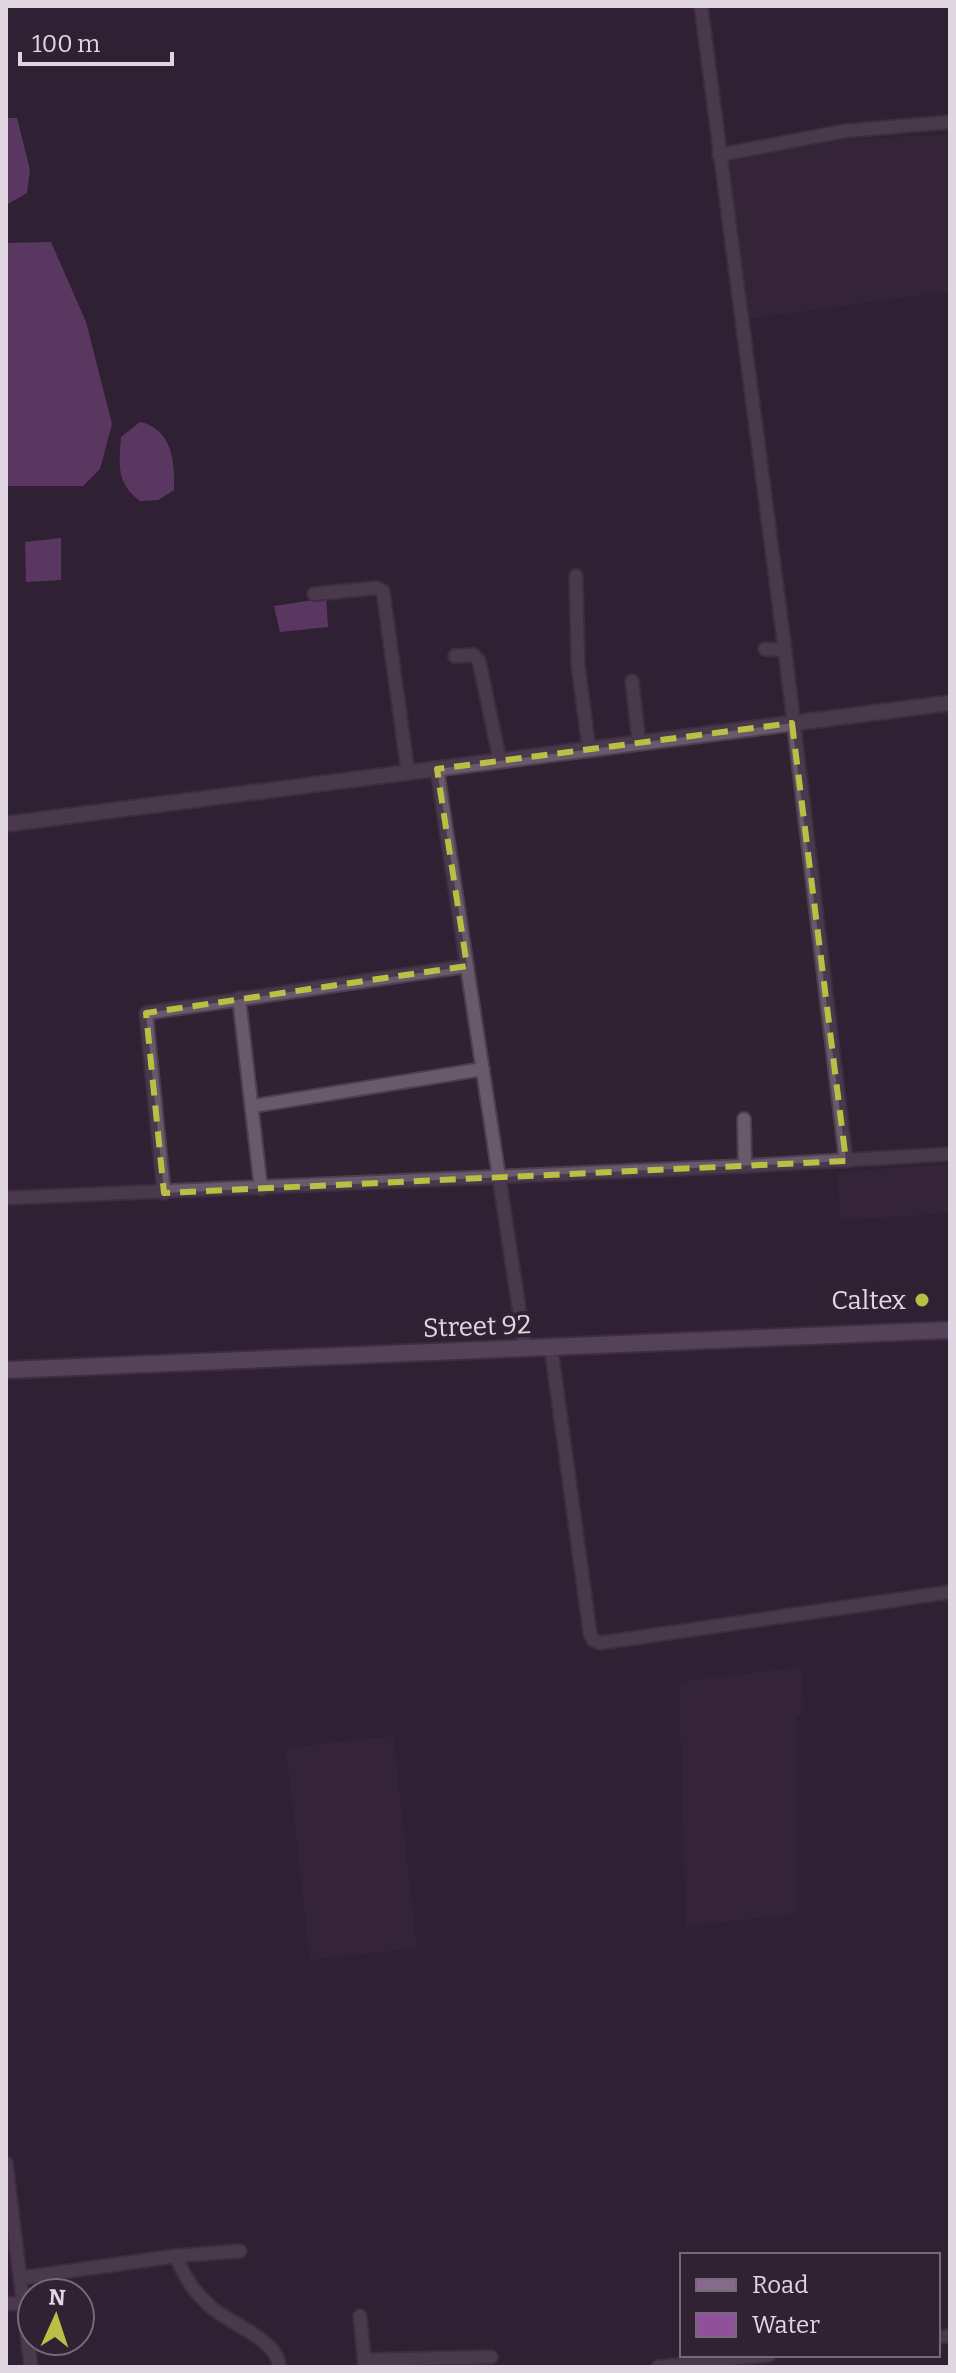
<svg xmlns="http://www.w3.org/2000/svg" width="956" height="2373" font-family="Bitter,serif">
  <style>
    .built { fill: #3c283f }
    .water { fill: #8f529a }
    .lines { fill: none; stroke-linecap: round; stroke-linejoin: round }
    .minor-casing { stroke: #4c3f4e; stroke-width: 16 }
    .tertiary-casing { stroke: #4c3f4e; stroke-width: 18 }
    .secondary-casing { stroke: #4c3f4e; stroke-width: 20 }
    .minor { stroke: #6a586d; stroke-width: 12 }
    .tertiary { stroke: #6a586d; stroke-width: 14 }
    .secondary { stroke: #86698b; stroke-width: 16 }
    .marked { fill: none; stroke: #bbc044; stroke-width: 6; stroke-dasharray: 16 10; stroke-linejoin: round }
    .poi-dot { fill: #bbc044; stroke: #302133; stroke-width: 3 }
    .labels { text-anchor: middle; stroke-width: 8; stroke-linejoin: round; paint-order: stroke }
    .poi-label { font-size: 26px; fill: #e0d6e2; stroke: #302133; text-anchor: end }
    .street-label { font-size: 26px; fill: #e0d6e2; stroke: #302133 }
  </style>
  <rect width="100%" height="100%" fill="#302133"/>
  <g class="built">
    <path d="M950 134V291L747 319 725 163 821 141Z"/>
    <path d="M950 1164V1213L840 1220 838 1172Z"/>
    <path d="M801 1667 804 1710 796 1720V1914L686 1926 679 1682Z"/>
    <path d="M393 1736 417 1948 310 1960 286 1748Z"/>
  </g>
  <g class="water">
    <path d="M6 118H17L30 170 27 193 6 205Z"/>
    <path d="M51 242 86 322 112 424 100 469 83 486H6V243Z"/>
    <path d="M140 422C172 429 175 461 174 490L158 500 140 501C116 483 119 464 121 437Z"/>
    <path d="M61 538V580L26 582 25 542Z"/>
    <path d="M326 598 328 627 280 632 274 606Z"/>
  </g>
  <g class="lines">
    <defs>
      <g id="minor">
        <path d="M701 6 785 650 846 1161"/>
        <path d="M719 155 845 131 950 122"/>
        <path d="M576 576 578 665 589 749"/>
        <path d="M314 594 376 588 383 591 408 773"/>
        <path d="M765 649 785 650"/>
        <path d="M455 656 473 655 479 661 500 761"/>
        <path d="M632 681 639 743"/>
        <path d="M437 769 525 1348"/>
        <path d="M239 998 261 1189"/>
        <path d="M253 1106 483 1069"/>
        <path d="M744 1119 745 1166"/>
        <path d="M164 1193 146 1013 467 966"/>
        <path d="M6 1198 745 1166 950 1154"/>
        <path d="M551 1347 590 1633 593 1640 600 1643 950 1592"/>
        <path d="M6 2163 31 2367"/>
        <path d="M176 2256C185 2278 193 2291 211 2307 230 2324 279 2340 279 2367"/>
        <path d="M20 2278 176 2256 240 2251"/>
        <path d="M6 2304 23 2303"/>
        <path d="M360 2316 365 2367"/>
        <path d="M938 2337 950 2336"/>
        <path d="M364 2360 491 2357"/>
        <path d="M658 2367 769 2355"/>
      </g>
      <path id="tertiary" d="M6 824 950 703"/>
      <path id="secondary" d="M6 1370 950 1330"/>
    </defs>
    <use href="#minor" class="minor-casing"/>
    <use href="#tertiary" class="tertiary-casing"/>
    <use href="#secondary" class="secondary-casing"/>
    <use href="#minor" class="minor"/>
    <use href="#tertiary" class="tertiary"/>
    <use href="#secondary" class="secondary"/>
  </g>
  <path d="M0 0H956V2373H0ZM792 723 846 1161 164 1193 146 1013 467 966 437 769Z" fill="#302133" fill-opacity=".55" fill-rule="evenodd"/>
  <path class="marked" d="M792 723 846 1161 164 1193 146 1013 467 966 437 769Z"/>
  <circle class="poi-dot" cx="922" cy="1300" r="8"/>
  <g class="labels">
    <g class="poi-label">
      <text x="906" y="1309">Caltex</text>
    </g>
    <g class="street-label">
      <text transform="translate(477 1326) rotate(-2)" y="9">Street 92</text>
    </g>
  </g>
  <rect width="956" height="2373" fill="none" stroke="#e0d6e2" stroke-width="16"/>
  <rect x="680" y="2253" width="260" height="104" fill="#302133" stroke="#766979" stroke-width="2"/>
  <rect x="696" y="2279" width="40" height="12" fill="#86698b" stroke="#766979" stroke-width="2"/>
  <text x="752" y="2293" font-size="24" fill="#e0d6e2">Road</text>
  <rect x="696" y="2313" width="40" height="24" fill="#8f529a" stroke="#766979" stroke-width="2"/>
  <text x="752" y="2333" font-size="24" fill="#e0d6e2">Water</text>
  <g transform="translate(56 2317) rotate(3)"><circle r="38" fill="#302133" stroke="#766979" stroke-width="2"/>
  <path d="M0-6L14 30L0 20L-14 30Z" fill="#bbc044"/>
  <text y="-12" font-size="22" font-weight="bold" text-anchor="middle" fill="#e0d6e2">N</text>
  </g>
  <path d="M20 52v12h152v-12" fill="none" stroke="#e0d6e2" stroke-width="4"/>
  <text x="32" y="52" font-size="24" fill="#e0d6e2" stroke="#302133" stroke-width="6" paint-order="stroke">100 m</text>
</svg>
